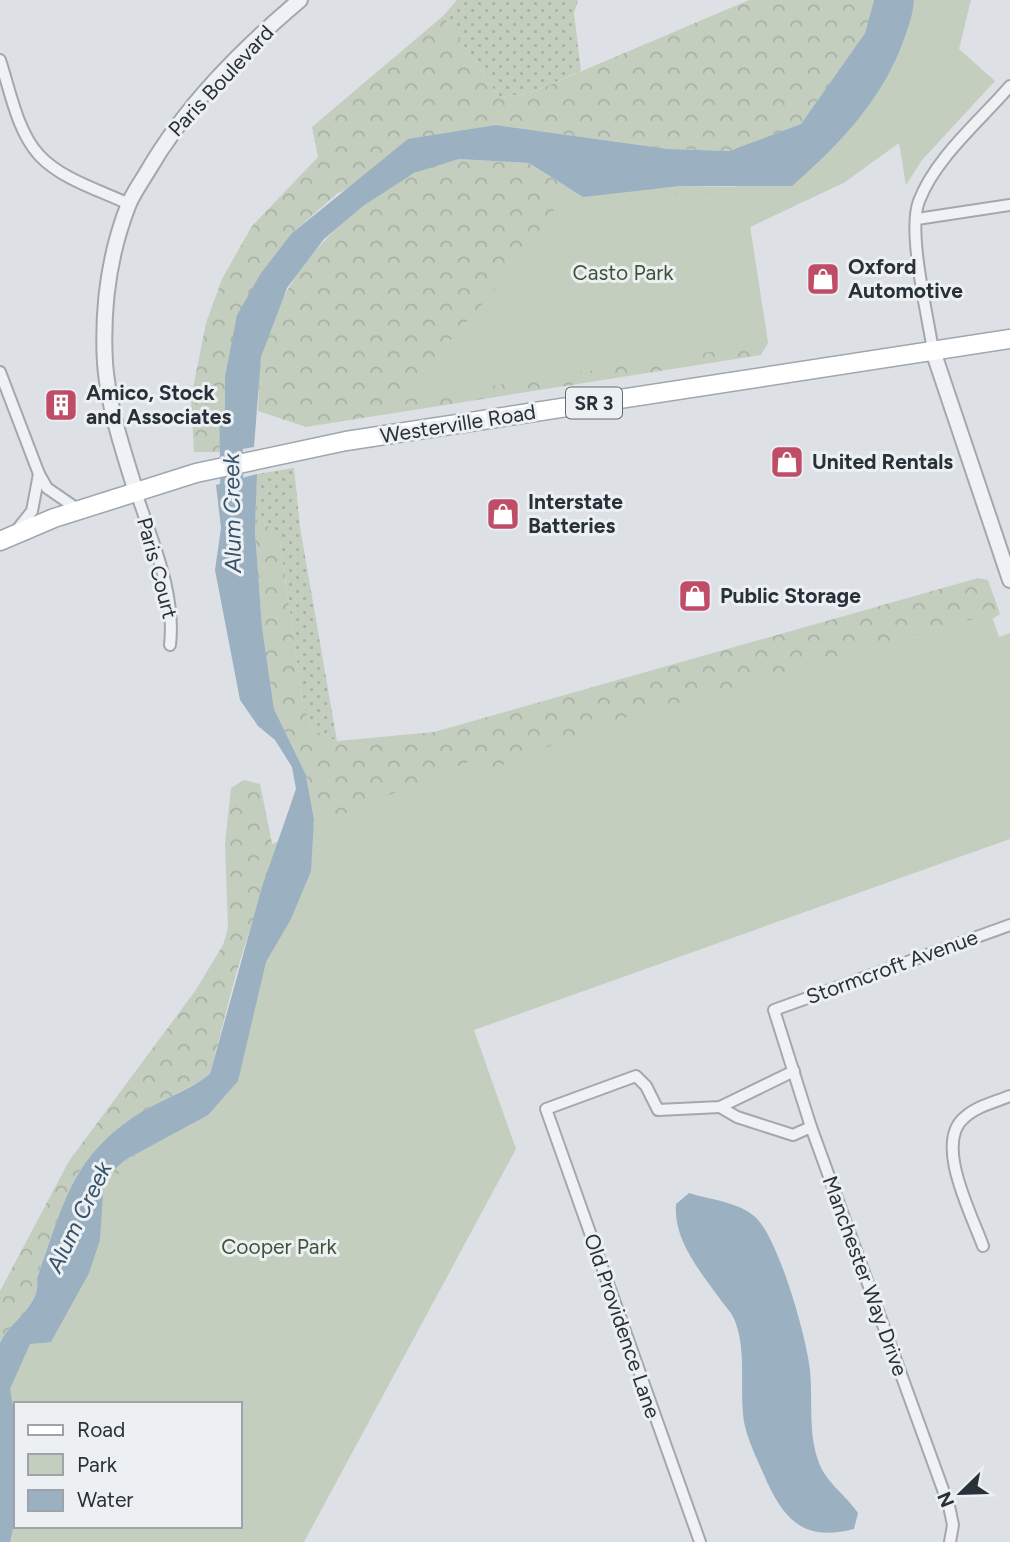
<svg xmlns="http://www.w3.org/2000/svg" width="1010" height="1542" font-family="Figtree,sans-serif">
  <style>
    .grass { fill: url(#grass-dots) }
    .forest { fill: url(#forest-crowns) }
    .green { fill: #c4cebf; fill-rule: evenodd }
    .water { fill: #9bb1c2 }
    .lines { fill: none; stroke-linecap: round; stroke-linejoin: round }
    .river { stroke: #9bb1c2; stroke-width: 23 }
    .minor-casing { stroke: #a3a8ae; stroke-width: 14 }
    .tertiary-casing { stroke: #a3a8ae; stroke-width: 18 }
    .primary-casing { stroke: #9ea6b0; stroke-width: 21 }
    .minor { stroke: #eff1f4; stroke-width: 10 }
    .tertiary { stroke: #eff1f4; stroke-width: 14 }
    .primary { stroke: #fff; stroke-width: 18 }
    .labels { text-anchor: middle; stroke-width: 6; stroke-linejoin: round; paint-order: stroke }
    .shield { fill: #ecf0f3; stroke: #636a72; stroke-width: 2 }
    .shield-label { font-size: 19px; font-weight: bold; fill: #28303a }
    .street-label { font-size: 21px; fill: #28303a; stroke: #ecf0f3 }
    .poi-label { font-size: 21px; font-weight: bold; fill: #28303a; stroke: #ecf0f3; text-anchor: start }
    .park-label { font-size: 21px; fill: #3f5437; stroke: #ecf0f3 }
    .water-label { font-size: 23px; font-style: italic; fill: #36526a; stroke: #ecf0f3 }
  </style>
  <defs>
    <pattern id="grass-dots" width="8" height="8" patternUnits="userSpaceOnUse" patternTransform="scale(1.75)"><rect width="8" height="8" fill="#c4cebf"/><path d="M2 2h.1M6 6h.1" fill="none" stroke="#a8b1a5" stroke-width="1.8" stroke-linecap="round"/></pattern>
    <pattern id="forest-crowns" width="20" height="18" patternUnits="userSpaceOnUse" patternTransform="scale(1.75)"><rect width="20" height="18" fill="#c4cebf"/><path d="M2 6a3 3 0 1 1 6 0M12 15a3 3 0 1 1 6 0" fill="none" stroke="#a8b1a5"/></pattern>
  </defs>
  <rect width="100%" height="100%" fill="#dde1e5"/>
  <g class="grass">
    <path d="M457 0H578L574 13 581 71 528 94 499 97 443 16Z"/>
    <path d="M294 468 300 527 337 741 313 730 303 704 280 542 265 524 255 531 257 474Z"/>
  </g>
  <g class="forest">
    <path d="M749 0H874L865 33 801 124 729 151 668 149 496 125 338 193 291 234 261 273 225 377V452H194L191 398 206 323 222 279 252 226 318 157 312 127 443 16 499 97 528 94Z"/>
    <path d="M459 159 529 163 583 197 681 186 753 187 845 182 750 227 768 343 761 355 306 427 258 411C259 393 258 374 261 357 277 279 343 209 413 174 427 167 444 164 459 159Z"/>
    <path d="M264 524 272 529 280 542 303 704 313 730 337 741 434 732 978 578 988 580 1000 614 986 623 715 698 16 1404 10 1389 100 1240 104 1179 125 1160 208 1115 311 871 314 818 306 775 274 709 262 627 255 531Z"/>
    <path d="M244 780 260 784 274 853 236 974 210 1074C187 1091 159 1100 135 1116 70 1159 62 1209 37 1277 41 1307 11 1319 0 1343V1291L69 1161 195 991 223 945 228 928 225 843 231 788Z"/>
  </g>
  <g class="green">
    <path d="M879 0H971L959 49 995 81 922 160 906 185 899 143 845 182 750 227 768 343 396 401 510 273 587 162 689 199 791 171 854 103Z"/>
    <path d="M991 614 999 637 1010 633V839L474 1030 516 1149 304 1542H0V1409L72 1226 150 1139 213 1089 278 863 252 874 265 847 468 762 485 772 607 723ZM16 1404H240V1526H16Z"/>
  </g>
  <g class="water">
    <path d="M874 0H914C913 15 908 28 903 42 881 101 839 145 792 186H681L583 197 529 163 459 159 414 173 363 206 324 239 287 288 261 357 254 447 225 452V377L237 315 261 273 291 234 408 139 496 125 668 149 729 151 801 124 865 33Z"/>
    <path d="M257 474 255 531 262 627 274 709 306 775 314 819 311 871 291 919 266 962 238 1081 208 1115 125 1160 104 1179 100 1240 89 1273 51 1342 30 1344 10 1389 16 1423V1515L10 1542H0V1343C11 1319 41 1307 37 1278 62 1209 70 1159 135 1116 159 1100 187 1092 210 1074L262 887 296 789 292 767 275 740 258 726 240 700 215 570 221 528 216 485Z"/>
    <path d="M689 1193C708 1199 738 1202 754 1216 778 1235 807 1339 810 1370 813 1401 808 1430 818 1460 824 1481 846 1495 858 1513L854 1529C804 1542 785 1520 767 1482 759 1463 748 1442 744 1422 739 1389 747 1352 735 1321 732 1313 725 1306 720 1299 700 1271 673 1240 676 1204Z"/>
  </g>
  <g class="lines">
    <path class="river" d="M231 419 232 511"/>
    <defs>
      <g id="minor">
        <path d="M0 60C10 90 17 131 39 155 61 179 99 190 129 204"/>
        <path d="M917 219 1010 205"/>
        <path d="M933 351C928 316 907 232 919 201 936 157 980 121 1010 86"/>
        <path d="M0 372 39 474 47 488 79 510"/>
        <path d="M136 492C152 541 176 593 170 645"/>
        <path d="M16 531 32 511 39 474"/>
        <path d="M720 1107 737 1117 793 1135 811 1127"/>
        <path d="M983 1246C972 1215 933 1142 965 1117 977 1106 995 1102 1010 1096"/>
        <path d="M700 1542 546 1109 636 1076 646 1086 658 1110 720 1107 794 1071"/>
        <path d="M950 1542 953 1525 949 1506 811 1127 774 1010 1010 925"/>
      </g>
      <g id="tertiary">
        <path d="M933 351 1010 580"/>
        <path d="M136 492C123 450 108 406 105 363 102 310 109 255 128 206 132 195 140 184 146 174 185 106 241 50 300 0"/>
      </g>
      <path id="primary" d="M0 541 54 518 196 473 346 441 1010 339"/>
    </defs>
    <use href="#minor" class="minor-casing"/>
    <use href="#tertiary" class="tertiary-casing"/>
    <use href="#primary" class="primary-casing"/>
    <use href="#minor" class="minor"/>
    <use href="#tertiary" class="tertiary"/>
    <use href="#primary" class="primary"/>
  </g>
  <defs>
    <symbol id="shop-square" viewBox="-11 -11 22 22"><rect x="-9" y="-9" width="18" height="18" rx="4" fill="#bf4d67" stroke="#ecf0f3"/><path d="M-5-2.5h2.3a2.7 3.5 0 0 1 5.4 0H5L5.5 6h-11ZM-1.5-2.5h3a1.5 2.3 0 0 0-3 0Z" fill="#fff"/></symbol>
    <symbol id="building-square" viewBox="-11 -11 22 22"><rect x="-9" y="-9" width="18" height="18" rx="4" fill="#bf4d67" stroke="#ecf0f3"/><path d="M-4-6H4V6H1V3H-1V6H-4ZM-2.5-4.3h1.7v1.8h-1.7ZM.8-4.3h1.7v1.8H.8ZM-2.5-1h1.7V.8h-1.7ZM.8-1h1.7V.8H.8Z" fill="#fff"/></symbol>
  </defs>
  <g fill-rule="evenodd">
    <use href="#shop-square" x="804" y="260" width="38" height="38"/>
    <use href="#building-square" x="42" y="386" width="38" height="38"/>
    <use href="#shop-square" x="768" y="443" width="38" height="38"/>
    <use href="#shop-square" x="484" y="495" width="38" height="38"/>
    <use href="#shop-square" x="676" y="577" width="38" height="38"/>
  </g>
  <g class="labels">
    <rect class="shield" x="566" y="387.5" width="56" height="31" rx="5"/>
    <g class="shield-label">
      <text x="594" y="410">SR 3</text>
    </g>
    <g class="street-label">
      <text transform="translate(221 81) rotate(-47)" y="7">Paris Boulevard</text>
      <text transform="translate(458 424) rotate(-9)" y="7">Westerville Road</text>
      <text transform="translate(157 568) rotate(75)" y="7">Paris Court</text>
      <text transform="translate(892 967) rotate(-20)" y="7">Stormcroft Avenue</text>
      <text transform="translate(865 1276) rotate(70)" y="7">Manchester Way Drive</text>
      <text transform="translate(622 1326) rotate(71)" y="7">Old Providence Lane</text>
    </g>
    <g class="poi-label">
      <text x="848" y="274">Oxford<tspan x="848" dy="24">Automotive</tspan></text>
      <text x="86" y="400">Amico, Stock<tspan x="86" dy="24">and Associates</tspan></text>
      <text x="812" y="469">United Rentals</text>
      <text x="528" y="509">Interstate<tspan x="528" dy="24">Batteries</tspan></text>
      <text x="720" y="603">Public Storage</text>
    </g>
    <g class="park-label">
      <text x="623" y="280">Casto Park</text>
      <text x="279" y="1254">Cooper Park</text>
    </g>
    <g class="water-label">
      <text transform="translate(232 513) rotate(-91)" y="8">Alum Creek</text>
      <text transform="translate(79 1217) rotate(-64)" y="8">Alum Creek</text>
    </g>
  </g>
  <rect x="14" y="1402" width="228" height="126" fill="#ecf0f3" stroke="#9ea3a9" stroke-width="2"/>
  <rect x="28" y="1425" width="35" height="10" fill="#ffffff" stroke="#9ea3a9" stroke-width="2"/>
  <text x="77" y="1437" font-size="21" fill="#28303a">Road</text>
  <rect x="28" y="1454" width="35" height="21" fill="#c4cebf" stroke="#9ea3a9" stroke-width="2"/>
  <text x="77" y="1472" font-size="21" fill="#28303a">Park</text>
  <rect x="28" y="1490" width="35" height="21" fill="#9bb1c2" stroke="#9ea3a9" stroke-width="2"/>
  <text x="77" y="1507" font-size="21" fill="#28303a">Water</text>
  <g transform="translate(961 1493) rotate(247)" stroke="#ecf0f3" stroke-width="5" paint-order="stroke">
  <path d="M0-5L12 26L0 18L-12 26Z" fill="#28303a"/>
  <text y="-10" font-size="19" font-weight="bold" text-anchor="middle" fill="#28303a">N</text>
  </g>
</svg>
